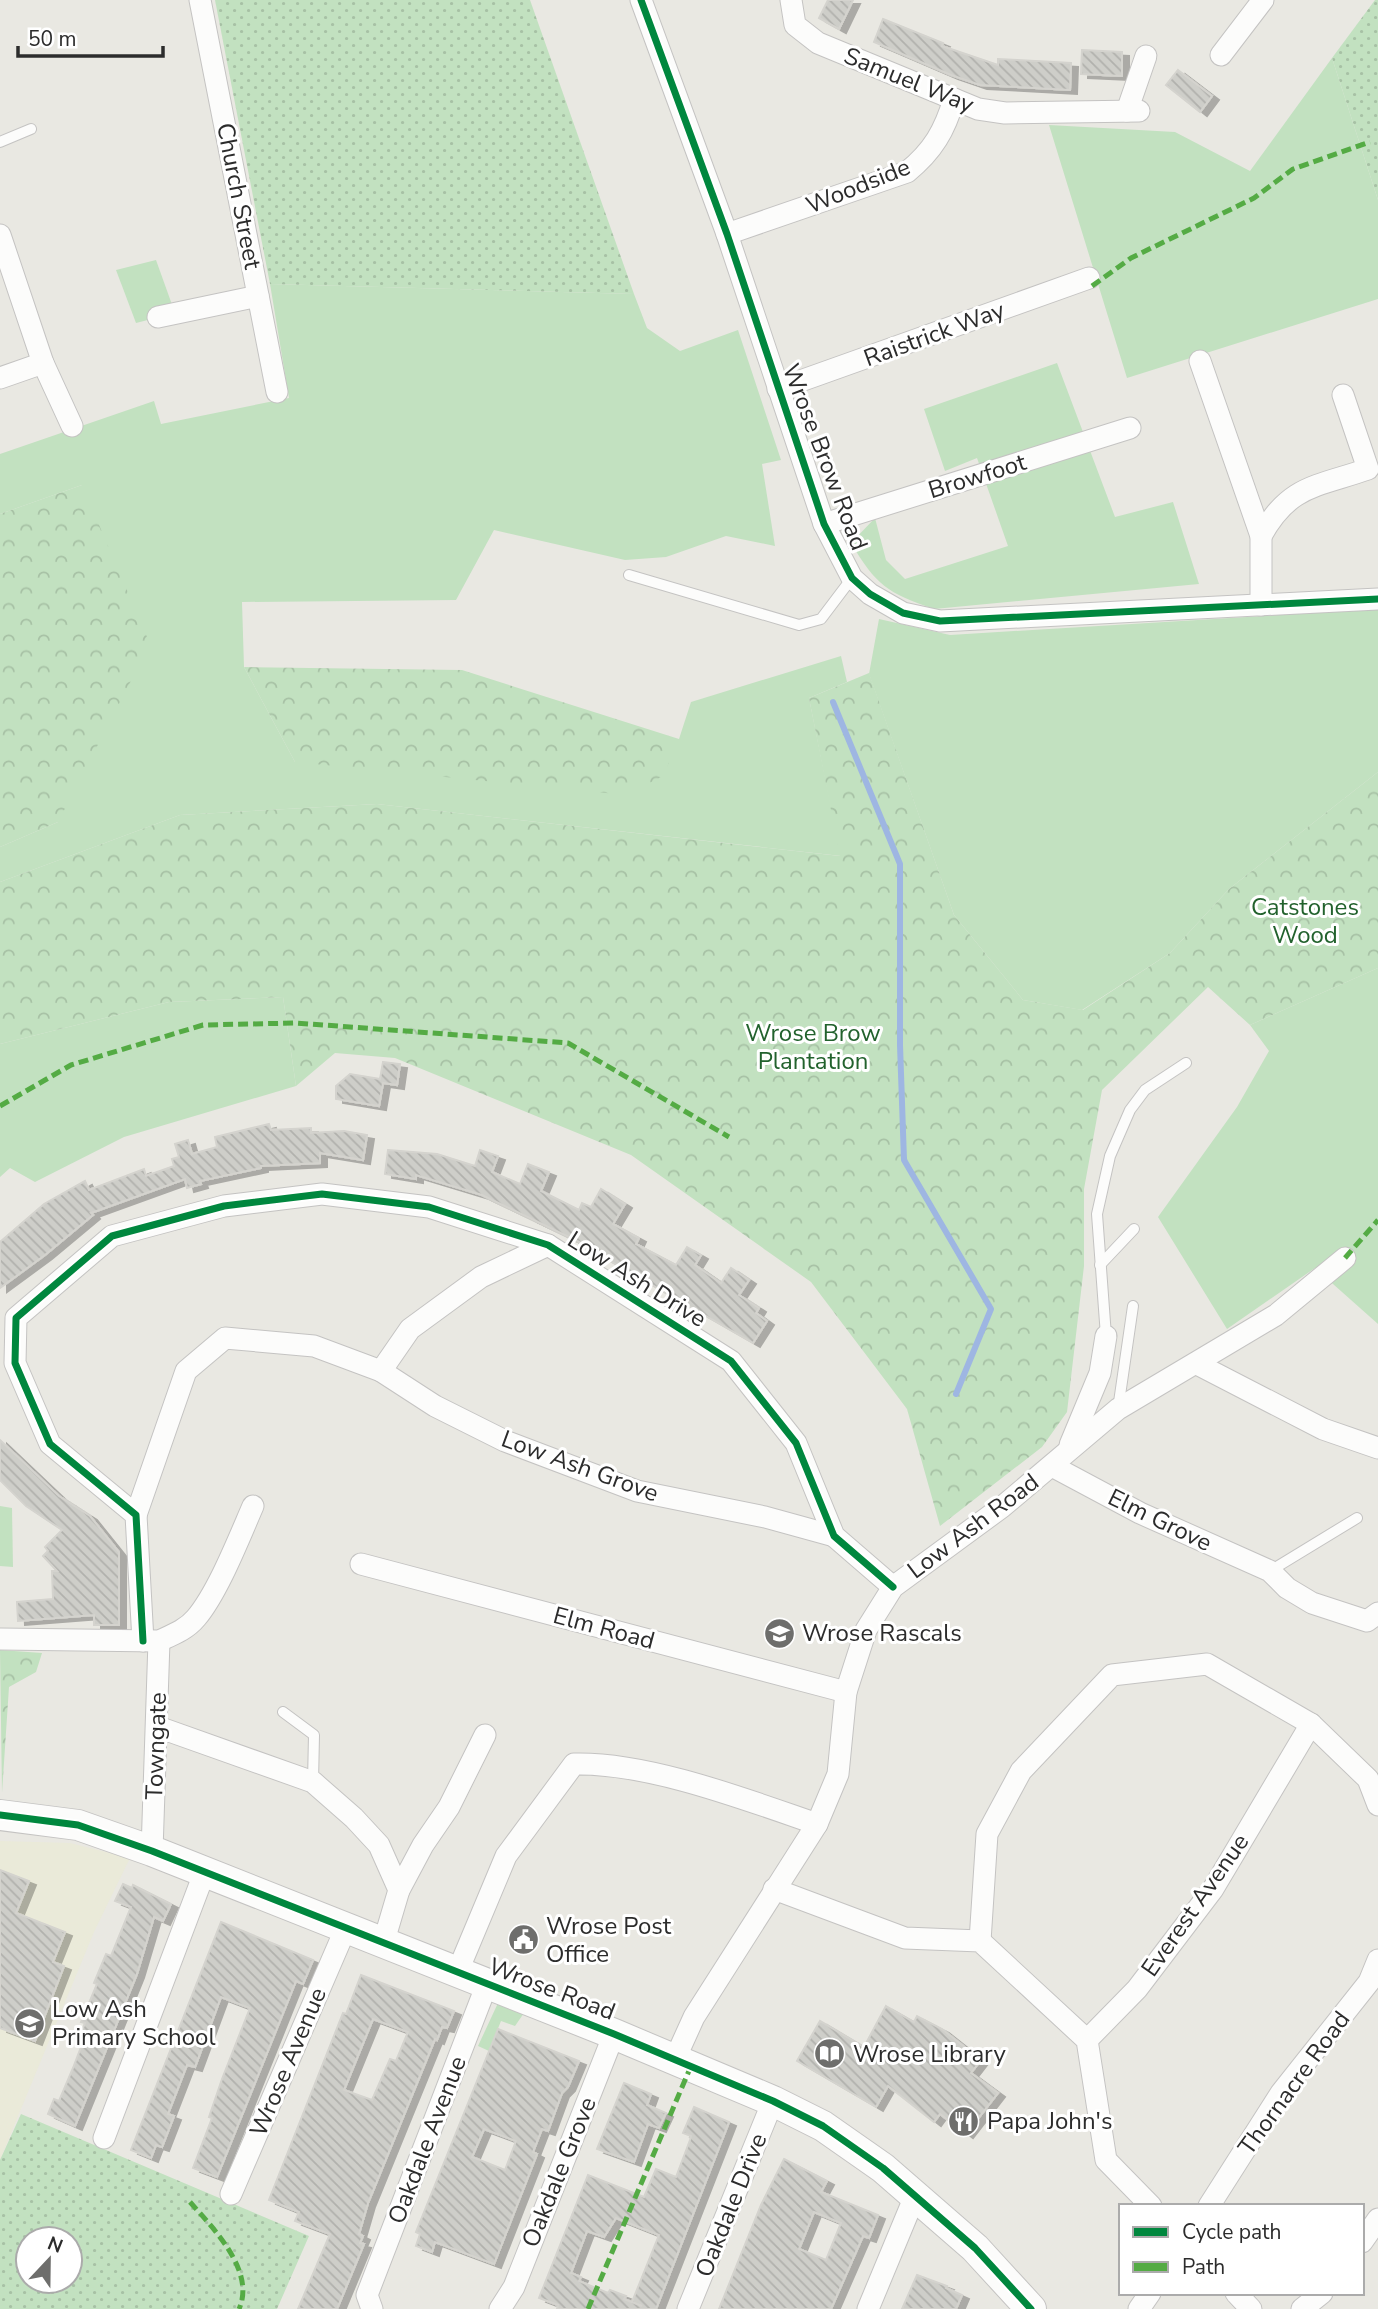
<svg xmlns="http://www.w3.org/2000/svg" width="1378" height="2309" font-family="'Nunito Sans',sans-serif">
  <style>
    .education { fill: #eaead9 }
    .grass { fill: #c2e1c0 }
    .forest { fill: url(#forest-crowns) }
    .park { fill: url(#park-dots); fill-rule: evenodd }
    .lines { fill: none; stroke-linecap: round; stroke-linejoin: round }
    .stream { stroke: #9eb6e2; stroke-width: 6 }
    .building { fill: url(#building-back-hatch); stroke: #d4d3ce; stroke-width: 2; fill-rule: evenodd; filter: url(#shadow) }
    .lane-casing { stroke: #c4c3c2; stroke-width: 12 }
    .street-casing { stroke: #c4c3c2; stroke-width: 23 }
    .secondary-casing { stroke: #c4c3c2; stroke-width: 32 }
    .lane { stroke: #fcfcfb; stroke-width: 10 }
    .street { stroke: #fcfcfb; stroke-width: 21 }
    .secondary { stroke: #fcfcfb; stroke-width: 30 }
    .quiet { stroke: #54ab44; stroke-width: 5; stroke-dasharray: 10 5; stroke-linecap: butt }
    .cycleway-casing { stroke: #fff; stroke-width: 11 }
    .cycleway { stroke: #00873e; stroke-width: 7 }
    .labels { text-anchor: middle; stroke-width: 6; stroke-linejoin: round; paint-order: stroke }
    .street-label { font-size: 24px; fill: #2c2c2c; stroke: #fff }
    .park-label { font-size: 24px; fill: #22622d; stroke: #fff }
    .poi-label { font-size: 24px; fill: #2c2c2c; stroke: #fff; text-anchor: start }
  </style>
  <defs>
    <pattern id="forest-crowns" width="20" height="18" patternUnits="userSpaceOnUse" patternTransform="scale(1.75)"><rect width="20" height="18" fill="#c2e1c0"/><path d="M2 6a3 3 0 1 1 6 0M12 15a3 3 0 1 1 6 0" fill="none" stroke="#a7c1a5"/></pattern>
    <pattern id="park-dots" width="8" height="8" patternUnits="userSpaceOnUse" patternTransform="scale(1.75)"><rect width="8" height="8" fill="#c2e1c0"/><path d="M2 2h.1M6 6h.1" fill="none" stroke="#a7c1a5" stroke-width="1.8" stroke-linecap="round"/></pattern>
    <pattern id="building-back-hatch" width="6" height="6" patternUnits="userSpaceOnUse" patternTransform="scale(1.75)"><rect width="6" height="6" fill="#cecec9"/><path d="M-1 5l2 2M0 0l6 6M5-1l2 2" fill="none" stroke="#b1b1ad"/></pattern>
    <filter id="shadow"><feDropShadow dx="7" dy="4" stdDeviation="0" flood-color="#0004"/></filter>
  </defs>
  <rect width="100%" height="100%" fill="#e9e8e2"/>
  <path class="education" d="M0 1841 70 1843 130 1858 94 1932 0 2160Z"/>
  <g class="grass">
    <path d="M1332 58 1378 200V299L1127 378 1049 125 1175 132 1250 171Z"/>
    <path d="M156 260 175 313 136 323 116 270Z"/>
    <path d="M270 284 634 294 647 328 680 351 738 330 781 460 762 464 775 546 726 536 666 557 625 560 494 530 456 600 242 602 244 667 295 762 679 739 691 702 841 656 847 682 809 698 841 856 377 804 180 815 0 882V847L58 822 82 485 0 514V454L154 401 161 424 289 398Z"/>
    <path d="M1057 363 1115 517 1173 502 1199 584 934 609C887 593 876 585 851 543L875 518 886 560 905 579 1008 546 977 458 945 471 924 409Z"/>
    <path d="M1378 609V772L1229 889 1170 953 1082 1010 1023 1000 954 915 869 674 879 619 950 635Z"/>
    <path d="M1378 968V1324L1315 1268 1227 1329 1158 1217 1237 1107 1269 1051 1250 1025Z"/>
    <path d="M283 997 296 1086 124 1137 35 1182 10 1168 0 1177V1044L169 1002Z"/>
    <path d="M0 1506 12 1508 13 1567 0 1566Z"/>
    <path d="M498 2003 524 2013 515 2026 501 2021 489 2051 478 2046Z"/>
  </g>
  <g class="forest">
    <path d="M82 485 150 644 58 822 0 847V514Z"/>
    <path d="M244 667 462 670 679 739 663 776 626 795 295 762Z"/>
    <path d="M869 673 954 915 1023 1000 1083 1010 1170 953 1229 889 1378 772V968L1250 1025 1208 987 1102 1090 1084 1189V1266L1067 1412 1042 1447 940 1526 907 1409 811 1282 631 1155 395 1058 335 1053 296 1086 283 997 169 1002 0 1044V882L180 815 377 804 840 856 809 698Z"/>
    <path d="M0 1650 42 1653 36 1672 9 1687 2 1793Z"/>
  </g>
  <g class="park">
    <path d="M215 0H530L634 294 270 284Z"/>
    <path d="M1375 0H1378V200L1332 58Z"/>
    <path d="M21 2114 309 2236 277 2309H0V2160ZM28 2239H70V2281H28Z"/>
  </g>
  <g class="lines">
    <path class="stream" d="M833 702 900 864V1045L904 1160 991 1309 956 1394"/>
  </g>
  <g class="building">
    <path d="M828 0H853L839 29 819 18Z"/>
    <path d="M883 19 943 43 942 46 998 65V59L1071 63 1070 90 980 85 951 75 874 42Z"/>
    <path d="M1082 50 1122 52V76L1081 74Z"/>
    <path d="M1178 70 1212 96 1200 112 1166 85Z"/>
    <path d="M383 1062 400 1064 397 1085 383 1083 379 1106 336 1099V1086L350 1074 380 1079Z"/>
    <path d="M269 1124 271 1130 311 1128V1133L344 1131 367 1135 363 1160 320 1153V1163L261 1166V1168L200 1181 201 1184 187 1188 185 1179 91 1213 93 1215 45 1255 0 1288V1242L44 1204 85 1181 89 1190 144 1169 146 1176 174 1166 172 1159 179 1157 175 1144 188 1140 192 1154 217 1147 215 1137Z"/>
    <path d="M388 1150 437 1154 475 1166 480 1150 498 1156 492 1172 520 1184 528 1164 549 1172 541 1191 579 1210 582 1203 591 1207 601 1189 625 1204 613 1224 639 1238 636 1244 676 1265 687 1247 701 1255 695 1265 721 1283 731 1268 749 1280 739 1295 759 1308 756 1313 767 1321 753 1343 598 1254 600 1252 482 1195 416 1175V1179L385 1174Z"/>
    <path d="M0 1440 59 1496 90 1516 119 1552V1625H94V1615L18 1621 17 1602 53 1599 52 1571H57L43 1556 48 1551 45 1547 62 1530 26 1506 0 1480Z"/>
    <path d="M0 1870 29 1881 16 1913 65 1932 53 1962 64 1966 35 2041 0 2028Z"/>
    <path d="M123 1884 132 1888 133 1885 171 1904 163 1921 154 1917 137 1974 75 2126 48 2114 54 2099 59 2101 73 2068 81 2047 76 2045 85 2023 81 2022 97 1984 94 1983 106 1954 111 1956 131 1907 115 1901Z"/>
    <path d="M221 1922 313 1960 303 1984 296 1981 217 2177 193 2168 212 2118 209 2117 222 2079 250 2008 221 1997 195 2067 187 2065 168 2114 174 2116 162 2147 156 2145 151 2158 131 2150Z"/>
    <path d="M361 1975 454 2011 447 2028 442 2027 437 2040 435 2039 368 2203 359 2234 363 2236 360 2243 364 2244 337 2309H298L330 2234 295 2221 299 2212 269 2200 343 2013 346 2014ZM373 2019 408 2032 396 2061 390 2059 372 2100 344 2090Z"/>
    <path d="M886 2006 914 2022 917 2016 942 2029 981 2060 971 2073 998 2093 966 2134 940 2114 934 2122 888 2086 876 2107 797 2061 820 2021 864 2047Z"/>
    <path d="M498 2029 579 2061 568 2087 562 2093 548 2131 542 2129 533 2152 537 2154 494 2264 435 2242 432 2252 416 2246 420 2234 416 2232ZM484 2129 516 2141 505 2170 472 2157Z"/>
    <path d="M624 2083 651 2094 647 2105 666 2113 659 2128 648 2124 634 2162 597 2149Z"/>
    <path d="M694 2107 729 2122 656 2309H557L558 2305 539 2298 588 2175 644 2197 656 2169 676 2177 690 2140 691 2136 683 2133ZM616 2218 659 2235 632 2302 642 2306 624 2299 626 2296 610 2290 608 2293 579 2281 581 2277 571 2273 587 2231 604 2237Z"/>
    <path d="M784 2159 827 2181 821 2192 878 2215 869 2238 863 2236 831 2309H719L761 2205ZM814 2212 841 2223 826 2260 799 2249Z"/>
    <path d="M917 2275 947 2286 946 2288 962 2295 956 2309H902Z"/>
  </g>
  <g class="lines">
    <defs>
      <g id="lane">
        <path d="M0 142 31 129"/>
        <path d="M629 575 799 625 821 619 852 578"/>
        <path d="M1100 1265 1134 1229"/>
        <path d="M1106 1336 1097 1214 1110 1156 1130 1110 1145 1090 1186 1063"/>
        <path d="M1118 1409 1133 1306"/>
        <path d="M1270 1571 1357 1518"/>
        <path d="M283 1712 314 1735 313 1782"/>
      </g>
      <g id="street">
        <path d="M200 0 277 392"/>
        <path d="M641 0 727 234 824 524 852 578 870 594 903 613 940 621 1378 599"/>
        <path d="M791 0 795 25 818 43 978 109 1005 113 1139 111"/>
        <path d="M1221 55 1263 0"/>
        <path d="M1127 111 1146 56"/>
        <path d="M727 234 907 172C933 151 945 130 954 99"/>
        <path d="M0 235 43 363 72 426"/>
        <path d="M158 317 258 296"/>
        <path d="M1200 361 1261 536V605"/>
        <path d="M0 378 43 363"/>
        <path d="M778 389 1089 278"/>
        <path d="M824 524 1130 428"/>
        <path d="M1261 536C1289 485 1316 487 1368 469L1343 395"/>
        <path d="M1197 1364 1323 1429 1378 1448"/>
        <path d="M381 1371 435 1406 505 1441 637 1491 765 1517 834 1536"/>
        <path d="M1070 1445 1100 1373 1106 1336"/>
        <path d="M1052 1466 1140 1513 1270 1571 1287 1588 1312 1603 1367 1621 1378 1613"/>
        <path d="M136 1515 186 1371 225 1338 314 1346 381 1371 410 1329 481 1277 548 1245"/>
        <path d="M361 1564 846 1692"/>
        <path d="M0 1639 159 1641C172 1635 186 1630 196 1618 218 1592 239 1538 253 1506"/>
        <path d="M143 1641 136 1515 50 1444 15 1363 16 1318 112 1236 224 1206 322 1194 429 1207 548 1245 731 1361 796 1443 834 1536 893 1587"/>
        <path d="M158 1727 313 1782 354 1818 379 1845 399 1890 383 1944"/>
        <path d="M152 1851 159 1641"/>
        <path d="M774 1889 905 1938 980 1941 1087 2040 1106 2160 1151 2206"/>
        <path d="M399 1890 423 1845 449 1807 485 1735"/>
        <path d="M980 1941 987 1834 1021 1771 1112 1675 1207 1664 1311 1724 1368 1779 1378 1805"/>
        <path d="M457 1973 506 1856 574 1764C648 1762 747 1800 817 1824"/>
        <path d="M1087 2040 1137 1989 1213 1889 1311 1724"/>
        <path d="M675 2059 694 2017 817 1824 838 1774 846 1692 866 1630 893 1587 1002 1507 1118 1409 1276 1315 1345 1258"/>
        <path d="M104 2138 205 1871"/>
        <path d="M231 2194 345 1930"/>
        <path d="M1209 2206 1281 2093 1369 1982 1378 1960"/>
        <path d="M1362 2242 1378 2219"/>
        <path d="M1236 2293 1251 2309"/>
        <path d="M372 2309 367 2295 487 1984"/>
        <path d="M500 2309 514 2287 614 2034"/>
        <path d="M688 2309 773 2101"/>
        <path d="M868 2309 915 2196"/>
        <path d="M1139 2309 1150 2293"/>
        <path d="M1302 2309 1322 2293"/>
      </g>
      <path id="secondary" d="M0 1815 78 1825 152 1851 614 2034 773 2101 823 2126 883 2168 975 2248 1031 2309"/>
    </defs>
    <use href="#lane" class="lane-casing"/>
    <use href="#street" class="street-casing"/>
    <use href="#secondary" class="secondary-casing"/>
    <use href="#lane" class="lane"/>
    <use href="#street" class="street"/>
    <use href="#secondary" class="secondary"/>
    <g class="quiet">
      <path d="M1092 286 1131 258 1254 198 1293 169 1370 142"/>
      <path d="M0 1106 71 1065 203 1025 296 1023 568 1043 729 1137"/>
      <path d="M1345 1258 1378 1220"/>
      <path d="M190 2202C213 2228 256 2271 239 2309"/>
      <path d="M588 2309 691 2066"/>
    </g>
    <defs>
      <g id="cycleway">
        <path d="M641 0 727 234 824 524 852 578 870 594 903 613 940 621 1378 599"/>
        <path d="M143 1641 136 1515 50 1444 15 1363 16 1318 112 1236 224 1206 322 1194 429 1207 548 1245 731 1361 796 1443 834 1536 893 1587"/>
        <path d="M0 1815 78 1825 152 1851 614 2034 773 2101 823 2126 883 2168 975 2248 1031 2309"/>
      </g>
    </defs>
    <use href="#cycleway" class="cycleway-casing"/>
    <use href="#cycleway" class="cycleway"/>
  </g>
  <defs>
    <symbol id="school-disc" viewBox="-11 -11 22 22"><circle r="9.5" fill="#6e6e6c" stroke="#fff"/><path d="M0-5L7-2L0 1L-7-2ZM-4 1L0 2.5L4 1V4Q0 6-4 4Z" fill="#fff"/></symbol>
    <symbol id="civic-disc" viewBox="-11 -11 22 22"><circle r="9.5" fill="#6e6e6c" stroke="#fff"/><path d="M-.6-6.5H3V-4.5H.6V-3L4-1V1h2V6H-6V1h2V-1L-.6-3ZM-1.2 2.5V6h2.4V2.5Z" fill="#fff"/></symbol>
    <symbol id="library-disc" viewBox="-11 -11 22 22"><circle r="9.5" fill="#6e6e6c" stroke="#fff"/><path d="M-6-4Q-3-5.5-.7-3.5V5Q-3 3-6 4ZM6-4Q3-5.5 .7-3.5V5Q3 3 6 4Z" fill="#fff"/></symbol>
    <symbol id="restaurant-disc" viewBox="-11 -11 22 22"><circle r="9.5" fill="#6e6e6c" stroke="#fff"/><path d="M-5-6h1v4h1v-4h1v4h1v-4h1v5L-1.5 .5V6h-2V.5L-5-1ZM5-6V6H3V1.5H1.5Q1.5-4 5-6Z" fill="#fff"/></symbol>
  </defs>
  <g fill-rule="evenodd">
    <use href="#school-disc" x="762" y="1616" width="35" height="35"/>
    <use href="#civic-disc" x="506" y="1922" width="35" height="35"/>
    <use href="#school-disc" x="12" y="2006" width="35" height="35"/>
    <use href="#library-disc" x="812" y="2036" width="35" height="35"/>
    <use href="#restaurant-disc" x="946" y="2104" width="35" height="35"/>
  </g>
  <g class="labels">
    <g class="street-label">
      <text transform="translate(909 80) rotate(22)" y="8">Samuel Way</text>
      <text transform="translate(858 186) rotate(-22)" y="8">Woodside</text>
      <text transform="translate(239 196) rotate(79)" y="8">Church Street</text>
      <text transform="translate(934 334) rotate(-20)" y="8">Raistrick Way</text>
      <text transform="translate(825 457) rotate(69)" y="8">Wrose Brow Road</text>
      <text transform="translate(977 476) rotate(-17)" y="8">Browfoot</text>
      <text transform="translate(637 1279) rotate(32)" y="8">Low Ash Drive</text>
      <text transform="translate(580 1466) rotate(20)" y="8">Low Ash Grove</text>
      <text transform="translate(1160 1520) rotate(26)" y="8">Elm Grove</text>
      <text transform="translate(973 1526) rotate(-37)" y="8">Low Ash Road</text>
      <text transform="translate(604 1628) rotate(15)" y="8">Elm Road</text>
      <text transform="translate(156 1746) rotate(-88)" y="8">Towngate</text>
      <text transform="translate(1195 1905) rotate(-55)" y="8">Everest Avenue</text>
      <text transform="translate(552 1989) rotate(21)" y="8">Wrose Road</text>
      <text transform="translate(288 2062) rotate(-67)" y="8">Wrose Avenue</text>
      <text transform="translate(1294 2083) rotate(-54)" y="8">Thornacre Road</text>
      <text transform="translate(427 2140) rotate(-69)" y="8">Oakdale Avenue</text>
      <text transform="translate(559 2172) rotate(-68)" y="8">Oakdale Grove</text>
      <text transform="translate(731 2205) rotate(-68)" y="8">Oakdale Drive</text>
    </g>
    <g class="park-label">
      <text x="1305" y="915">Catstones<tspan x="1305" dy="28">Wood</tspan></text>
      <text x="813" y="1041">Wrose Brow<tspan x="813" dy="28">Plantation</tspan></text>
    </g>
    <g class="poi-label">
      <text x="802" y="1641">Wrose Rascals</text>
      <text x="546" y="1934">Wrose Post<tspan x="546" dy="28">Office</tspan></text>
      <text x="52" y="2017">Low Ash<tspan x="52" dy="28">Primary School</tspan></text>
      <text x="853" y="2062">Wrose Library</text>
      <text x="987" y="2129">Papa John's</text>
    </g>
  </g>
  <rect x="1119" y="2204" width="245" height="91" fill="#ffffff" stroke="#ababab" stroke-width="2"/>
  <rect x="1133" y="2227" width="35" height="10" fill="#00873e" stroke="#ababab" stroke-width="2"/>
  <text x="1182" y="2239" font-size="21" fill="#2c2c2c">Cycle path</text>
  <rect x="1133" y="2262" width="35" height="10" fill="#54ab44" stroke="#ababab" stroke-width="2"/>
  <text x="1182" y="2274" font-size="21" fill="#2c2c2c">Path</text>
  <g transform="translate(49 2260) rotate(22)"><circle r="33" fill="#ffffff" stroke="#ababab" stroke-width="2"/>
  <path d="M0-5L12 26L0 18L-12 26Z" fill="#6e6e6c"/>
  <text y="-10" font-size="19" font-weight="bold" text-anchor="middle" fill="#2c2c2c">N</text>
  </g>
  <path d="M18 46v10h145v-10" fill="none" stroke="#2c2c2c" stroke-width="3.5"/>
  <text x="28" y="46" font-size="21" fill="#2c2c2c" stroke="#ffffff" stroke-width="5" paint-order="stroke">50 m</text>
</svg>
